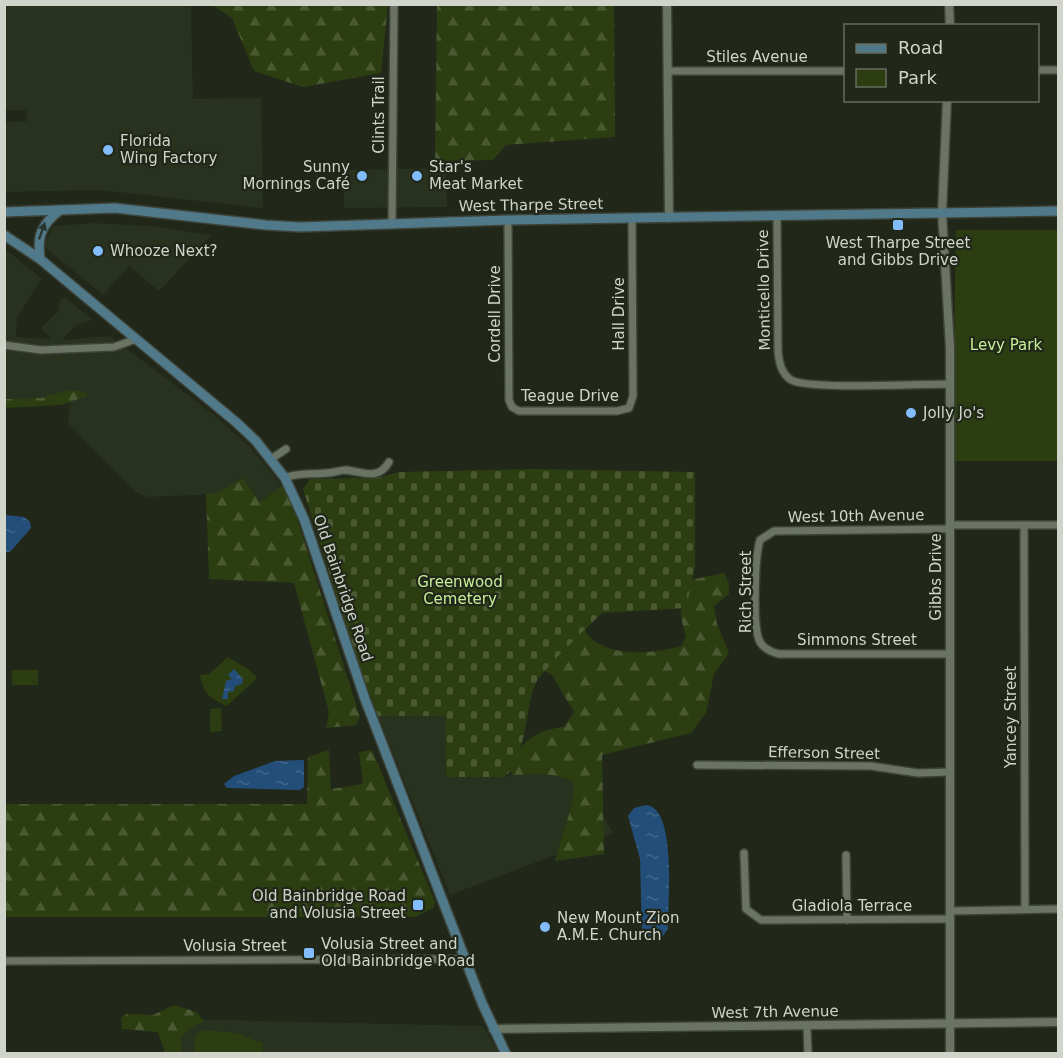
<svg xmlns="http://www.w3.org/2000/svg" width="1063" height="1058" font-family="'DejaVu Sans',sans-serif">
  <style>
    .built { fill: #29311f }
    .green { fill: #2c3e11 }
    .forest { fill: url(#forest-firs) }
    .cemetery { fill: url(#cemetery-stones) }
    .water { fill: url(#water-ripples) }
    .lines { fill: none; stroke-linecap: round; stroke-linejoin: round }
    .minor-casing { stroke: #3d4338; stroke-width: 10 }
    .tertiary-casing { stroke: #3d4338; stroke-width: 11 }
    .secondary-casing { stroke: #3d4338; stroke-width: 12 }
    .minor { stroke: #6b7363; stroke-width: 7 }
    .tertiary { stroke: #6b7363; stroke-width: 8 }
    .secondary { stroke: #50798a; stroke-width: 9 }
    .oneway { fill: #2a3730 }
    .poi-dot { fill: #82bcfa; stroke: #212719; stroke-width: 2 }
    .labels { text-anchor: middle; stroke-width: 4.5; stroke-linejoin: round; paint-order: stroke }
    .street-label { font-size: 15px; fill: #d0d4cb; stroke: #212719 }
    .poi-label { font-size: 15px; fill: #d0d4cb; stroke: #212719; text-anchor: start }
    .park-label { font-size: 15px; fill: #c6ed97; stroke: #212719 }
  </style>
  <defs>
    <pattern id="forest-firs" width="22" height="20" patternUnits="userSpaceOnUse" patternTransform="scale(1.5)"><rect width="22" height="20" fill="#2c3e11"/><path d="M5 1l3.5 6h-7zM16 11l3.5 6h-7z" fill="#4a5932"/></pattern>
    <pattern id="cemetery-stones" width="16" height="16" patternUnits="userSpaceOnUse" patternTransform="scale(1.5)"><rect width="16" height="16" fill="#2c3e11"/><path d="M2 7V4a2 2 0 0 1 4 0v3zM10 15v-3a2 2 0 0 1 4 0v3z" fill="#4a5932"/></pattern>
    <pattern id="water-ripples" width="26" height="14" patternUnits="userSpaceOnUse" patternTransform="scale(1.5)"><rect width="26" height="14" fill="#224e79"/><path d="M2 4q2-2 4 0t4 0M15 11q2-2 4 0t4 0" fill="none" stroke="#41678b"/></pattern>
  </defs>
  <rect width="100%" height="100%" fill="#212719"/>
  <g class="built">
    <path d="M5 4 191 5 193 99 261 98 263 208 100 190 5 192V122L27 121 26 110H5Z"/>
    <path d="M446 168 447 207 344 208V170Z"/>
    <path d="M93 223 150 226 212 235 159 291 129 266 103 295 47 249 45 242 54 226Z"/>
    <path d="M4 248 42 279 17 317 16 337 51 339 41 328 58 311 60 300 64 297 93 320 76 325 62 340 110 336 217 417 249 446 282 486 260 502 243 478 218 492 198 495 147 497 136 492 68 423 70 403H5Z"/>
    <path d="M378 716H445L446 777H504L565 760 614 833 450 895Z"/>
    <path d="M178 1019 483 1026 499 1053H179Z"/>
  </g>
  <g class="green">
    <path d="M956 230H1058V461H952Z"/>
    <path d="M228 657 251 671 257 678 227 706C210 699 203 693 200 675L209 674Z"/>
    <rect x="12" y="670" width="26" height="15"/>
    <path d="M221 708 222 731 210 732V709Z"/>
    <path d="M203 1030 236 1033 262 1043 263 1053H194L195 1035Z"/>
  </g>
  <g class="forest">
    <path d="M212 5H388L381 73 303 87 254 71 232 18Z"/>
    <path d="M437 5H614L615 137 506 145 493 160 435 161Z"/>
    <path d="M70 390 86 392 87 396 61 405 5 408V399L41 398Z"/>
    <path d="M243 478 260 502 282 486 291 500 360 717 356 725 326 728 329 712 294 583 209 579 206 494 218 492Z"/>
    <path d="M724 573 729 583V594L714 606 717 624 729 653 714 674 706 713 691 733 602 755 604 854 555 861C561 835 574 809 574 783 555 771 534 774 512 775L510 770C519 742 535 730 564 727L574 712 552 675 542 669 580 624C585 630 590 639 596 642 619 657 656 653 681 646L686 636C679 618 679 596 690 580Z"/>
    <path d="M329 750 331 789 363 784 359 752 372 750 435 902 433 908 415 917H5V804H307L308 757Z"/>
    <path d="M174 1005 197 1012 204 1022 193 1026 181 1037 182 1053H165L158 1032 122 1029 121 1018 126 1014 153 1015Z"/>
  </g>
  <path class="cemetery" d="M535 469 695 472V567L686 608 602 613C589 626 540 672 535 685 525 710 526 761 504 777H446L445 716H378L356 658 303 489 310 479 378 478 399 472Z"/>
  <g class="water">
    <path d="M5 515 24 517 30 522 31 528 11 551 5 553Z"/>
    <path d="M234 669 243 679 242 684 235 686 234 691 228 692V699H222L226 681 232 679 228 675Z"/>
    <path d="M304 760V787L300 790 227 788 224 784 234 776 275 761Z"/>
    <path d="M646 805C677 807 668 904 668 928 662 939 660 941 647 939L642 932 640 859 628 816 634 808Z"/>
  </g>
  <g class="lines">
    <defs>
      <g id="minor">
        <path d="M1038 70H1058"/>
        <path d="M668 71H846"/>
        <path d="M777 217 778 351C779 362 781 373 791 380 809 390 922 384 950 384"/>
        <path d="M508 220 509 400 512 407 519 411H617L629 408 633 396 632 219"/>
        <path d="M392 224 394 7"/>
        <path d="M4 345 41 350 114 347 136 339"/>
        <path d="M271 459 286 449"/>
        <path d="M285 478C300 472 311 475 327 473 333 473 340 470 346 470 363 472 378 481 389 462"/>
        <path d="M950 525H1058"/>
        <path d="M1024 525 1025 909"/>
        <path d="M950 529 774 531 760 540C755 557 752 627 760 642 764 649 771 652 779 654H950"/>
        <path d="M697 765 871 766 918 773 950 772"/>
        <path d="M744 853 746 909 761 920 950 919"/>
        <path d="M846 855 847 920"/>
        <path d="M950 911 1058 909"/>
        <path d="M4 961 466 959"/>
        <path d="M807 1026 808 1054"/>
      </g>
      <g id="tertiary">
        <path d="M667 4 669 218"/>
        <path d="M949 4 950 26"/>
        <path d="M947 100 942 213 950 348V1054"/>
        <path d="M493 1029 1058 1022"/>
      </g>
      <g id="secondary">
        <path d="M4 212 115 208 266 225 300 227 508 220 1058 211"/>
        <path d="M4 235 40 259 237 423 256 441 285 478 304 519 365 699 482 1003 506 1054"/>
        <path d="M40 259C37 236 41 225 60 210"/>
      </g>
    </defs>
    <use href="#minor" class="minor-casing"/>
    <use href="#tertiary" class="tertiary-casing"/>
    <use href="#secondary" class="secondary-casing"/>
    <use href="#minor" class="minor"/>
    <use href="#tertiary" class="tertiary"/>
    <use href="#secondary" class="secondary"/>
  </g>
  <defs><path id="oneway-solid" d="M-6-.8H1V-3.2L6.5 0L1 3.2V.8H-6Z" transform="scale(1.5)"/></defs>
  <use class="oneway" href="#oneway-solid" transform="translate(42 231) rotate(-70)"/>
  <g class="poi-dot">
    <circle cx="108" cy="150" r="6"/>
    <circle cx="362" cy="176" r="6"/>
    <circle cx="417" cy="176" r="6"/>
    <rect x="892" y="219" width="12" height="12" rx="3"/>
    <circle cx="98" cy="251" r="6"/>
    <circle cx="911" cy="413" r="6"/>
    <rect x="412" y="899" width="12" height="12" rx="3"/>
    <circle cx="545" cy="927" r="6"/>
    <rect x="303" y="947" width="12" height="12" rx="3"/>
  </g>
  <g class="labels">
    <g class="street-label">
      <text x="757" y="62">Stiles Avenue</text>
      <text transform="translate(379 115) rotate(-90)" y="5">Clints Trail</text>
      <text transform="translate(531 205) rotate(-1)" y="5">West Tharpe Street</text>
      <text transform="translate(764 290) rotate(-91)" y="5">Monticello Drive</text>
      <text transform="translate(495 314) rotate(-90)" y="5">Cordell Drive</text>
      <text transform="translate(619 314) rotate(-90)" y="5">Hall Drive</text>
      <text x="570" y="401">Teague Drive</text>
      <text transform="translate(856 516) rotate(-1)" y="5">West 10th Avenue</text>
      <text transform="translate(936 577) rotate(-90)" y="5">Gibbs Drive</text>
      <text transform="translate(343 588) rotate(71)" y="5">Old Bainbridge Road</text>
      <text transform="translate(746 592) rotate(-90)" y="5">Rich Street</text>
      <text x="857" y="645">Simmons Street</text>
      <text transform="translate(1011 717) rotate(-90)" y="5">Yancey Street</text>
      <text transform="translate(824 753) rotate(1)" y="5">Efferson Street</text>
      <text x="852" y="911">Gladiola Terrace</text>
      <text x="235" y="951">Volusia Street</text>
      <text transform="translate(775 1012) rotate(-1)" y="5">West 7th Avenue</text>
    </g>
    <g class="poi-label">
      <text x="120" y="146">Florida<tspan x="120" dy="17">Wing Factory</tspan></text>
      <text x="350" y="172" text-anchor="end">Sunny<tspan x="350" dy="17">Mornings Café</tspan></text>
      <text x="429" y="172">Star's<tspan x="429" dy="17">Meat Market</tspan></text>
      <text x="898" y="248" text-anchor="middle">West Tharpe Street<tspan x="898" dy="17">and Gibbs Drive</tspan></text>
      <text x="110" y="256">Whooze Next?</text>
      <text x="923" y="418">Jolly Jo's</text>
      <text x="406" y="901" text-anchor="end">Old Bainbridge Road<tspan x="406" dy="17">and Volusia Street</tspan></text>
      <text x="557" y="923">New Mount Zion<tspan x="557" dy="17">A.M.E. Church</tspan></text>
      <text x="321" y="949">Volusia Street and<tspan x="321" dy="17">Old Bainbridge Road</tspan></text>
    </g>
    <g class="park-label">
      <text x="1006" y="350">Levy Park</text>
      <text x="460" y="587">Greenwood<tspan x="460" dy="17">Cemetery</tspan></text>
    </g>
  </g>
  <rect width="1063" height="1058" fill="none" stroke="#d0d4cb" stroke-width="12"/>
  <rect x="844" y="24" width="195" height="78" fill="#212719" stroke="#676c60" stroke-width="1.5"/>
  <rect x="856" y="44" width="30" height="9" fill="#50798a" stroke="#676c60" stroke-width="1.5"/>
  <text x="898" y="54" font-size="18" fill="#d0d4cb">Road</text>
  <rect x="856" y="69" width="30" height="18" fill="#2c3e11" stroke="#676c60" stroke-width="1.5"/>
  <text x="898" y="84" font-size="18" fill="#d0d4cb">Park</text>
</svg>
